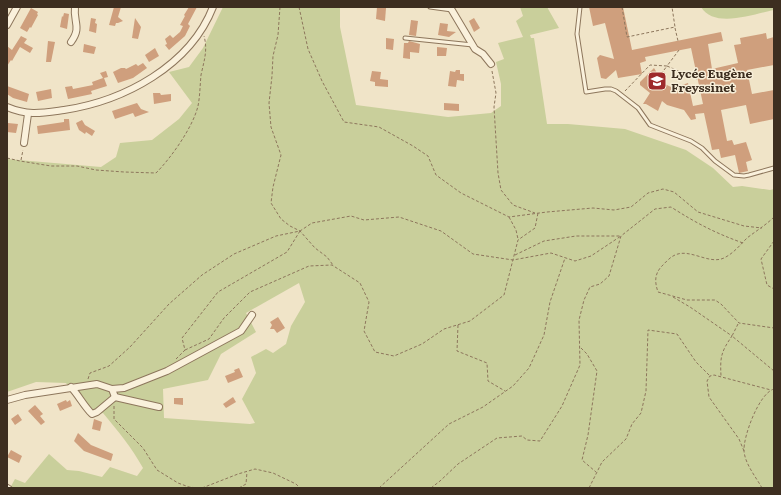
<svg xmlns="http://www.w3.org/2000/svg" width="781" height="495" font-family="Literata,serif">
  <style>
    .green { fill: #c9cf9b; fill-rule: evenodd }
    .building { fill: #cf9f7d }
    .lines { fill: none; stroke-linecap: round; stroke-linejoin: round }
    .service-casing { stroke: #8d765c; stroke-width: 5 }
    .minor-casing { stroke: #8d765c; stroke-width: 8 }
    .path { stroke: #8d765c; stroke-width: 1; stroke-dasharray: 3 2; stroke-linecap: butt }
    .service { stroke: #faf1dc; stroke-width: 3 }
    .minor { stroke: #faf1dc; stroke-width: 6 }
    .labels { text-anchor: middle; stroke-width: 3; stroke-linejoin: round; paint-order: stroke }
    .poi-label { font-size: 12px; font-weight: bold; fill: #3d2e20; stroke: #f7eed8; text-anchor: start }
  </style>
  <rect width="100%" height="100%" fill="#f0e4c8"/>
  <g class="green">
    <path d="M223 7H340V27L356 105 448 117 491 113 501 106V84L496 62 504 59 498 43 523 37 516 21 523 16 520 7H547L559 28 530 35 531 38H534L547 124H568L625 129 686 150 713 168 733 187 742 186 770 190 774 189V488H10L15 479 25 483 49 454 67 470 79 471 102 477 110 467 137 476 143 468C132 448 118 431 103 413L91 416 66 383 36 382 7 392V159L101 167 116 157 120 143 152 140 179 119 192 103 169 72 189 67 203 48ZM299 283 305 302 291 326 286 344 273 353 266 349 251 357 256 373 242 399 255 423 250 424 164 418 163 389 208 380 221 354 256 332 246 313Z"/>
    <path d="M701 7H774V10C754 14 714 29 701 7Z"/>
  </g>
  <g class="building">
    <path d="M114 7H121L118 17 123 21 118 23H116L115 26 109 25Z"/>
    <path d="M189 7H197L189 22 188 24 190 26 185 36 169 50 165 45 167 44 165 39 170 35 173 38 180 32 183 26 180 25 185 16 184 15Z"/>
    <path d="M377 7 386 8 385 21 376 19Z"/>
    <path d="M589 7H623L632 50 721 32 723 41 708 44 712 69 738 63 734 45 741 44 740 38 766 33 767 39 774 37V65L747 70 752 94 774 90V119L750 124 746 105 721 110 727 141 732 140 734 145 746 142 752 160 746 162 748 171 739 173 735 155 721 158 719 149 712 150 704 113 695 114 696 119 691 120 684 110 667 105 662 101 658 111 646 104H643L650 93 640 85V82L654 68 657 73H660L657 78 663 83 673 88 682 87V85L688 83 693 106 703 104 691 48 645 57 646 61 640 63 642 74 618 78 616 70 606 79 601 78 597 58 600 55 614 59 605 23 593 26Z"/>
    <path d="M31 8 38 12 37 14 38 15 31 28 30 27 27 32 20 28Z"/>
    <path d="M64 13 69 14 67 29 60 27 62 16 63 17Z"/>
    <path d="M91 18 96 19 95 23 97 24 96 33 89 31Z"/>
    <path d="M135 18 141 27 138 39 132 38Z"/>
    <path d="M474 18 480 28 474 32 469 21Z"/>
    <path d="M411 20 418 21 416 36 409 35Z"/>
    <path d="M440 23 448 24 447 31 456 32 449 37 438 35Z"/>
    <path d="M21 36 27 39 24 43 33 48 30 53 20 47 12 61 11 60 7 66V46L12 50Z"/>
    <path d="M386 38 394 39 393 50 386 49Z"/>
    <path d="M48 41 55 42 51 62H46Z"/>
    <path d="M409 41 420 44 419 53 410 52V59L403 58 404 43H408Z"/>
    <path d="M84 44 96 47 94 54 83 52Z"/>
    <path d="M437 47 447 48 446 56H437Z"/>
    <path d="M155 48 159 56 149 62 145 55Z"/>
    <path d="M143 63 147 68 133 78 118 83 113 72 121 68H125L126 69 136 64 138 66Z"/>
    <path d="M456 70H460V74H464V81L457 80 456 87 448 86 450 71 455 72Z"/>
    <path d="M106 71 108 77 104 78 107 86 91 91 92 94 68 99 65 87 72 86 73 89 93 85 92 82 103 78 100 73Z"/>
    <path d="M372 71 381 72 380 79 388 80V87L375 86V82L370 81Z"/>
    <path d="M7 86 29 94 27 102 13 98 7 94Z"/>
    <path d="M51 89 52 98 38 101 36 92Z"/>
    <path d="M153 93H160L161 95 171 94V101L154 104Z"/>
    <path d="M137 103 141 109 149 112 135 117 133 113 115 119 112 111Z"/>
    <path d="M444 103 459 104V111L444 110Z"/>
    <path d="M64 119H69L70 130 38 134 37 126 64 122Z"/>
    <path d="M82 120 85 125 95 131 92 136 86 132 85 134 79 130 76 123Z"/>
    <path d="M8 123 18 124 16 133 7 132Z"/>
    <path d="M278 317 285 328 277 333 274 329H270L272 325 270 322Z"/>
    <path d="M239 368 243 377 228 383 225 376 235 372 234 370Z"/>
    <path d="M233 397 236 402 226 408 223 404Z"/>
    <path d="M174 398H183V405L174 404Z"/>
    <path d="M66 400 67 402 70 400 72 406 60 411 57 404Z"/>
    <path d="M35 405 43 414 40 416 45 422 41 425 28 411Z"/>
    <path d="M18 414 22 420 15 425 11 419Z"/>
    <path d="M94 419 102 422 100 431 92 429Z"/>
    <path d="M78 433 91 445 113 454 111 461 84 451 74 441Z"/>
    <path d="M11 450 22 456 19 463 7 457Z"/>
  </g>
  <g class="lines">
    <defs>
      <g id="service">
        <path d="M430 7 452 10"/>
        <path d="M580 7 577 34 586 92 605 89H611L616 91 638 108 650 125 691 141 702 148 715 161 734 175 744 176 749 175 774 168"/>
        <path d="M405 38 473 45"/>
        <path d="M7 486 10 488"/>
      </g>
      <g id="minor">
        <path d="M450 7 475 49 483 54 491 64"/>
        <path d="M7 25 17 7"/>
        <path d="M71 42C82 27 73 22 75 7"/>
        <path d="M7 107C28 116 42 113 64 110 124 101 190 66 213 7"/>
        <path d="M24 143 28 114"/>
        <path d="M71 387C79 396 84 406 92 414L97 412 115 397"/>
        <path d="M112 389 124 388 167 371 241 331 252 315"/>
        <path d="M115 397 159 407"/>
        <path d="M7 400 25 395 97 384 112 389 115 397"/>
      </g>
    </defs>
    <use href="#service" class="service-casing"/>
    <use href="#minor" class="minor-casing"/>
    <g class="path">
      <path d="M280 7 278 35 273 56 272 76 269 103 271 127 281 155 273 187 271 203 281 219 290 226 300 231 315 248 327 257 333 265"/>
      <path d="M299 7 308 49 322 81 344 122 379 127 413 146 428 156 436 175 461 193 509 217 547 212 593 208 614 210 631 207 648 193 663 189 674 192 698 212 744 226 762 228"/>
      <path d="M622 7 627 37 675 27 672 7"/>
      <path d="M675 28 678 41"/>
      <path d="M492 71 496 93 494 107 498 173 501 190 513 205 535 213"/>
      <path d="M658 78 667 66 697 79"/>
      <path d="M625 91 650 65 667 66 679 50"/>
      <path d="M7 158 20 161 51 166H77L96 170 124 172 156 173C171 158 193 127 198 106 200 96 200 85 201 75 204 61 208 50 204 36"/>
      <path d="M21 160 23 150"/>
      <path d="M509 217 516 230 518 239"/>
      <path d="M774 217C766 225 756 231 747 238 740 245 734 253 724 258 709 265 690 248 675 255 670 257 665 263 661 267 654 275 655 283 658 292L687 300H715L721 304 739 323 774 328"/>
      <path d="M774 241 761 259 767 285 774 289"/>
      <path d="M515 255 544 241 576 236H620"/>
      <path d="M673 297 690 307 732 336C721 352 720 357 721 376"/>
      <path d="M738 324 732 336 774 371"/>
      <path d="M458 325 457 351 487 363 488 381 505 391"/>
      <path d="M581 348 587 354 597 371 588 435 582 460 596 472"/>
      <path d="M185 350 209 339 224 318 250 292 309 266 332 265 360 283 369 302 364 331 375 352 394 356 422 344 444 329 470 321 504 295 518 240 535 228 538 213"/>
      <path d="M176 359 185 350 182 338 218 292 287 252 300 231"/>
      <path d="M88 379 90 373 109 366 130 347 169 304 202 275 234 254 276 236 300 231 312 223 351 216 364 220 399 217 441 231 473 254 513 260 551 253 575 261 591 256 621 236"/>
      <path d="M114 406V419L143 448 157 470 178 483 189 487 198 488"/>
      <path d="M744 451 739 439 709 397 707 381 710 376 714 375 771 390"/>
      <path d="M202 488 238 474 255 469 273 473 296 484 300 488"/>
      <path d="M239 488 246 484 247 472"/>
      <path d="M379 488 449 424 483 407 513 386 529 368 544 335 550 302 565 258"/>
      <path d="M431 488 440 481 458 464 497 438 522 436 527 440 540 441 562 406 580 365 579 320 584 300 590 287 600 284 609 276 621 236 655 209 671 207C696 223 715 233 743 243"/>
      <path d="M589 488 602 462 626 439 632 424 641 413 646 391 648 330 677 334 696 362 710 376"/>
      <path d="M762 488C756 477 745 464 744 451 743 437 759 393 774 389"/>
    </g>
    <use href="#service" class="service"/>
    <use href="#minor" class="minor"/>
  </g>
  <defs>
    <symbol id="school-square" viewBox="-11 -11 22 22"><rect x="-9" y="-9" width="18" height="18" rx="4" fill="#9e2a2b" stroke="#f7eed8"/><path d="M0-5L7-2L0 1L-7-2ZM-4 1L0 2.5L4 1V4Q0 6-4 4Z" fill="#fff"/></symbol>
  </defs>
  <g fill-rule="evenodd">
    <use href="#school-square" x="646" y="70" width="22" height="22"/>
  </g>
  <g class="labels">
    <g class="poi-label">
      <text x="671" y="78">Lycée Eugène<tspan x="671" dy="14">Freyssinet</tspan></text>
    </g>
  </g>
  <rect width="781" height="495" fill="none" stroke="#3d2e20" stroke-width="16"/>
</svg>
